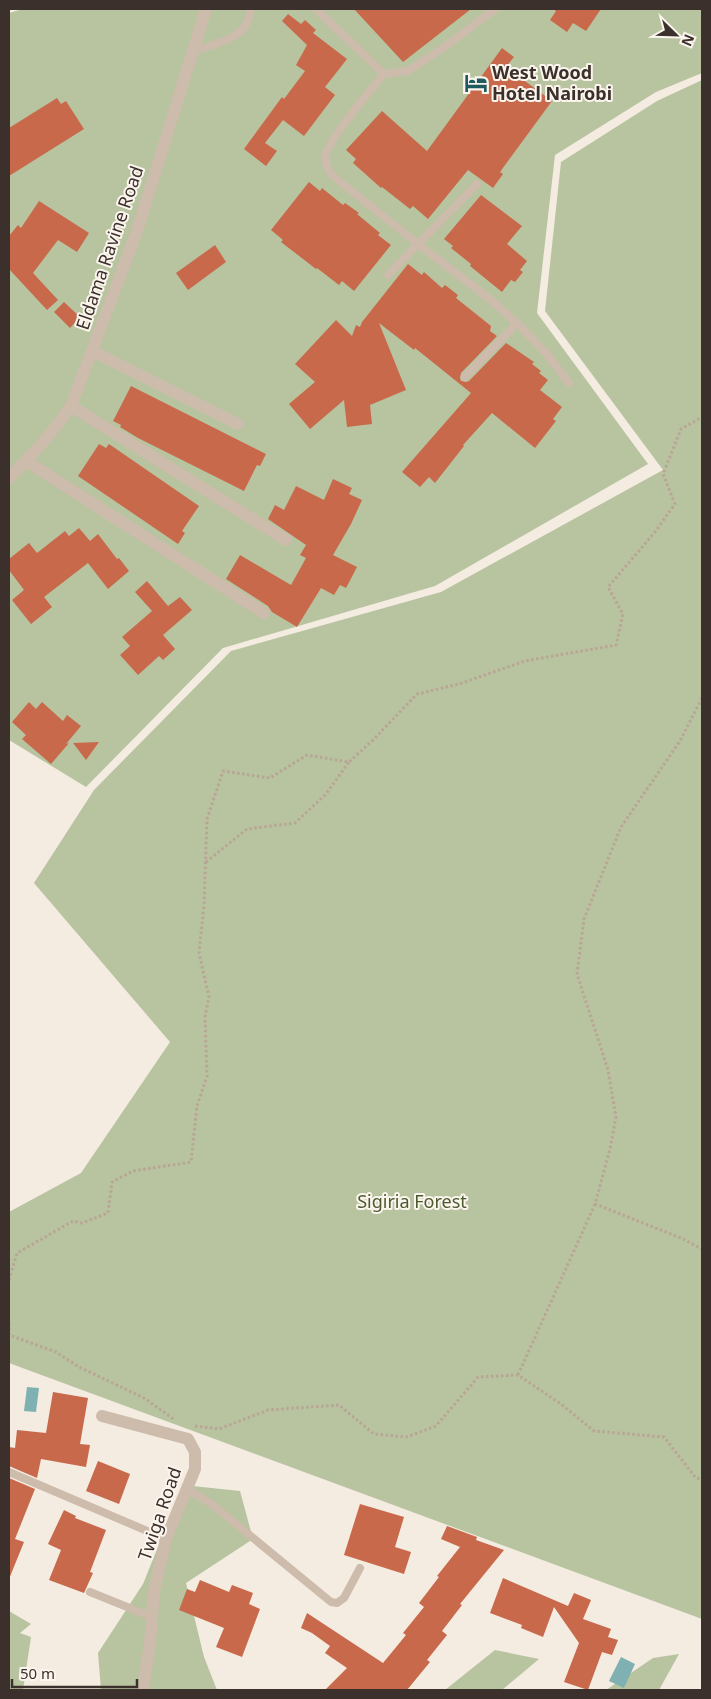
<svg xmlns="http://www.w3.org/2000/svg" width="711" height="1699" font-family="'Noto Sans',sans-serif">
  <style>
    .green { fill: #b8c4a0 }
    .water { fill: #7fb0b2 }
    .building { fill: #c8694b }
    .lines { fill: none; stroke-linecap: round; stroke-linejoin: round }
    .path { stroke: #b9a596; stroke-width: 3; stroke-dasharray: 2.5 2.5; stroke-linecap: butt }
    .service { stroke: #cdbbac; stroke-width: 8 }
    .minor { stroke: #cdbbac; stroke-width: 12 }
    .labels { text-anchor: middle; stroke-width: 4; stroke-linejoin: round; paint-order: stroke }
    .poi-label { font-size: 18px; font-weight: bold; fill: #3b302b; stroke: #fbf5ee; text-anchor: start }
    .street-label { font-size: 18px; fill: #3b302b; stroke: #fbf5ee }
    .park-label { font-size: 18px; fill: #4a5a2e; stroke: #fbf5ee }
  </style>
  <rect width="100%" height="100%" fill="#f4ebe1"/>
  <g class="green">
    <path d="M23 9H702V73L656 92 555 155 537 313 648 464 435 586 223 648 86 787 9 740V13Z"/>
    <path d="M702 80V1619L9 1363V1212L81 1173 170 1042 34 883 94 790 231 651 441 592 663 470 545 311 561 162 657 101Z"/>
    <path d="M183 1485 240 1491 253 1539 186 1583 204 1657 217 1690H101L98 1653 143 1584Z"/>
    <path d="M9 1611 31 1624 20 1633 31 1637 23 1690H9Z"/>
    <path d="M495 1650 539 1659 502 1690H445Z"/>
    <path d="M679 1654 659 1690H606L653 1658Z"/>
  </g>
  <g class="water">
    <path d="M27 1387 39 1388 36 1412 24 1411Z"/>
    <path d="M621 1657 635 1664 624 1688 609 1681Z"/>
  </g>
  <g class="building">
    <path d="M354 9H471L403 62Z"/>
    <path d="M553 9H601L586 31 573 23 567 32 550 20 556 11Z"/>
    <path d="M288 14 301 24 305 20 316 30 313 33 347 59 325 87 335 95 304 136 283 120 265 143 277 151 266 166 244 149 282 97 284 99 305 71 296 65 307 45 282 21Z"/>
    <path d="M502 48 514 57 506 67 552 101 500 172 503 174 493 188 468 170 428 219 413 206 410 209 382 187 381 188 353 163 356 159 346 150 382 111 427 151Z"/>
    <path d="M57 98 61 104 66 101 84 129 9 176V128Z"/>
    <path d="M309 182 320 191 322 188 343 205 345 203 359 213 357 214 380 233 378 235 391 245 354 291 342 281 339 285 317 268 316 269 281 242 283 240 271 230Z"/>
    <path d="M481 195 522 226 507 244 527 261 520 270 523 272 515 282 511 280 502 292 470 266 471 264 451 248 453 246 444 239Z"/>
    <path d="M39 201 89 233 77 252 58 240 33 273 58 300 47 310 9 269V236L18 225 21 228Z"/>
    <path d="M215 245 226 262 188 290 176 273Z"/>
    <path d="M408 264 422 275 424 272 442 288 445 285 458 295 456 298 491 326 490 331 497 336 461 373 460 378 461 381 466 382 469 381 506 343 534 362 532 364 541 371 539 373 548 380 540 390 562 407 553 419 556 421 535 448 492 413 463 445 464 446 435 483 429 477 420 487 402 472 471 393 415 348 414 350 379 323 406 390 370 405 372 424 347 427 344 400 310 429 289 404 315 382 295 364 336 320 352 336 356 325 360 327 362 322Z"/>
    <path d="M64 302 80 317 70 328 54 312Z"/>
    <path d="M131 386 266 454 260 466 257 465 244 491 138 438 120 427 121 425 113 421Z"/>
    <path d="M99 444 106 448 109 444 199 506 182 531 185 533 178 544 78 476Z"/>
    <path d="M333 479 352 488 349 494 362 500 351 524 333 555 357 567 346 588 340 585 334 595 321 588 297 627 272 612 268 606 226 579 240 555 291 585 306 558 300 555 306 545 268 519 275 505 284 510 296 486 324 500Z"/>
    <path d="M79 528 90 541 98 534 117 559 119 558 129 571 108 589 88 563 44 597 52 607 31 624 12 600 24 590 9 570V559L29 543 37 553 65 531 69 536Z"/>
    <path d="M147 581 168 606 180 597 192 610 163 635 175 649 163 660 159 656 138 675 120 655 130 646 122 637 152 611 135 592Z"/>
    <path d="M29 702 36 709 42 702 63 721 67 715 81 726 66 744 69 743 51 764 22 739 26 735 12 722Z"/>
    <path d="M99 742 86 760 73 743Z"/>
    <path d="M53 1392 88 1398 80 1444 90 1445 86 1467 41 1459 37 1478 9 1466V1447L15 1448 17 1430 46 1433Z"/>
    <path d="M98 1461 130 1474 119 1504 86 1491Z"/>
    <path d="M9 1478 35 1489 15 1539 24 1542 9 1579Z"/>
    <path d="M360 1504 404 1517 395 1547 411 1552 404 1574 344 1555Z"/>
    <path d="M64 1510 76 1516 75 1518 106 1530 90 1572 93 1573 84 1593 49 1580 61 1550 48 1544Z"/>
    <path d="M447 1526 477 1537 476 1540 504 1550 460 1604 462 1605 442 1631 447 1635 427 1660 430 1662 407 1690H325L347 1668 325 1653 330 1646 312 1633 301 1628 307 1613 383 1663 406 1635 403 1633 424 1607 419 1603 439 1577 437 1576 460 1547 441 1539Z"/>
    <path d="M503 1578 568 1606 574 1593 591 1600 583 1619 611 1629 608 1637 618 1640 612 1655 602 1652 588 1690 564 1682 579 1643 554 1607 543 1637 521 1628 522 1625 490 1613Z"/>
    <path d="M200 1580 229 1592 232 1585 253 1593 249 1604 260 1609 242 1657 216 1647 224 1628 179 1610 187 1589 195 1592Z"/>
  </g>
  <g class="lines">
    <g class="path">
      <path d="M702 698 680 741 621 827 584 919 577 974 608 1070 616 1117 610 1149 595 1204 681 1238 702 1249"/>
      <path d="M206 862 247 829 295 823 326 794 349 762"/>
      <path d="M9 1280 17 1253 73 1221 82 1223 108 1213 112 1182 133 1171 191 1162 197 1106 207 1076 205 1017 209 997 199 953 204 905 207 819 223 771 270 778 307 755 349 762 374 739 417 694 459 684 525 661 616 645 623 614 608 587 655 532 675 504 663 474 681 429 702 417"/>
      <path d="M9 1323V1335L56 1352 79 1367 144 1398 175 1420"/>
      <path d="M518 1375 595 1204"/>
      <path d="M195 1426 219 1429 268 1410 339 1405 374 1434 407 1437 436 1426 478 1377 518 1375 561 1404 594 1431 664 1437 696 1478 702 1479"/>
    </g>
    <g class="service">
      <path d="M316 9 384 74 408 71 446 46 495 9"/>
      <path d="M193 51C218 43 248 39 251 9"/>
      <path d="M384 74C372 89 326 141 325 158 325 164 329 171 333 176L418 244 491 300 517 323 546 353 569 383"/>
      <path d="M388 275 477 184"/>
      <path d="M465 377 517 323"/>
      <path d="M9 1472 166 1539"/>
      <path d="M187 1489 213 1505 331 1602 337 1603 344 1598 360 1568"/>
      <path d="M90 1592 152 1617"/>
    </g>
    <g class="minor">
      <path d="M92 351 238 424"/>
      <path d="M71 406 286 540"/>
      <path d="M26 461 264 613"/>
      <path d="M9 478C32 456 52 433 71 406L136 234 206 9"/>
      <path d="M102 1416 188 1439 195 1452V1469L166 1539 154 1591 150 1643 143 1690"/>
    </g>
  </g>
  <defs>
    <symbol id="hotel-bare" viewBox="-9 -9 18 18"><path d="M-6-4.5h1.5V1H6V5H4.5V3h-9V5H-6ZM-4 0a1.8 1.8 0 1 1 3.6 0ZM.5 0V-2.5h3Q6-2.5 6 0Z" fill="#1f5a5e" stroke="#fbf5ee" stroke-width="2.5" paint-order="stroke"/></symbol>
  </defs>
  <g fill-rule="evenodd">
    <use href="#hotel-bare" x="460" y="67" width="32" height="32"/>
  </g>
  <g class="labels">
    <g class="poi-label">
      <text x="492" y="79">West Wood<tspan x="492" dy="21">Hotel Nairobi</tspan></text>
    </g>
    <g class="street-label">
      <text transform="translate(110 248) rotate(-71)" y="6">Eldama Ravine Road</text>
      <text transform="translate(160 1514) rotate(-71)" y="6">Twiga Road</text>
    </g>
    <g class="park-label">
      <text x="412" y="1208">Sigiria Forest</text>
    </g>
  </g>
  <rect width="711" height="1699" fill="none" stroke="#3b302b" stroke-width="20"/>
  <g transform="translate(676 35) rotate(113)" stroke="#fbf5ee" stroke-width="4" paint-order="stroke">
  <path d="M0-4L9 19L0 12L-9 19Z" fill="#3b302b"/>
  <text y="-8" font-size="14" font-weight="bold" text-anchor="middle" fill="#3b302b">N</text>
  </g>
  <path d="M12 1679v8h125v-8" fill="none" stroke="#3b302b" stroke-width="2.5"/>
  <text x="20" y="1679" font-size="15" fill="#3b302b" stroke="#fbf5ee" stroke-width="4" paint-order="stroke">50 m</text>
</svg>
